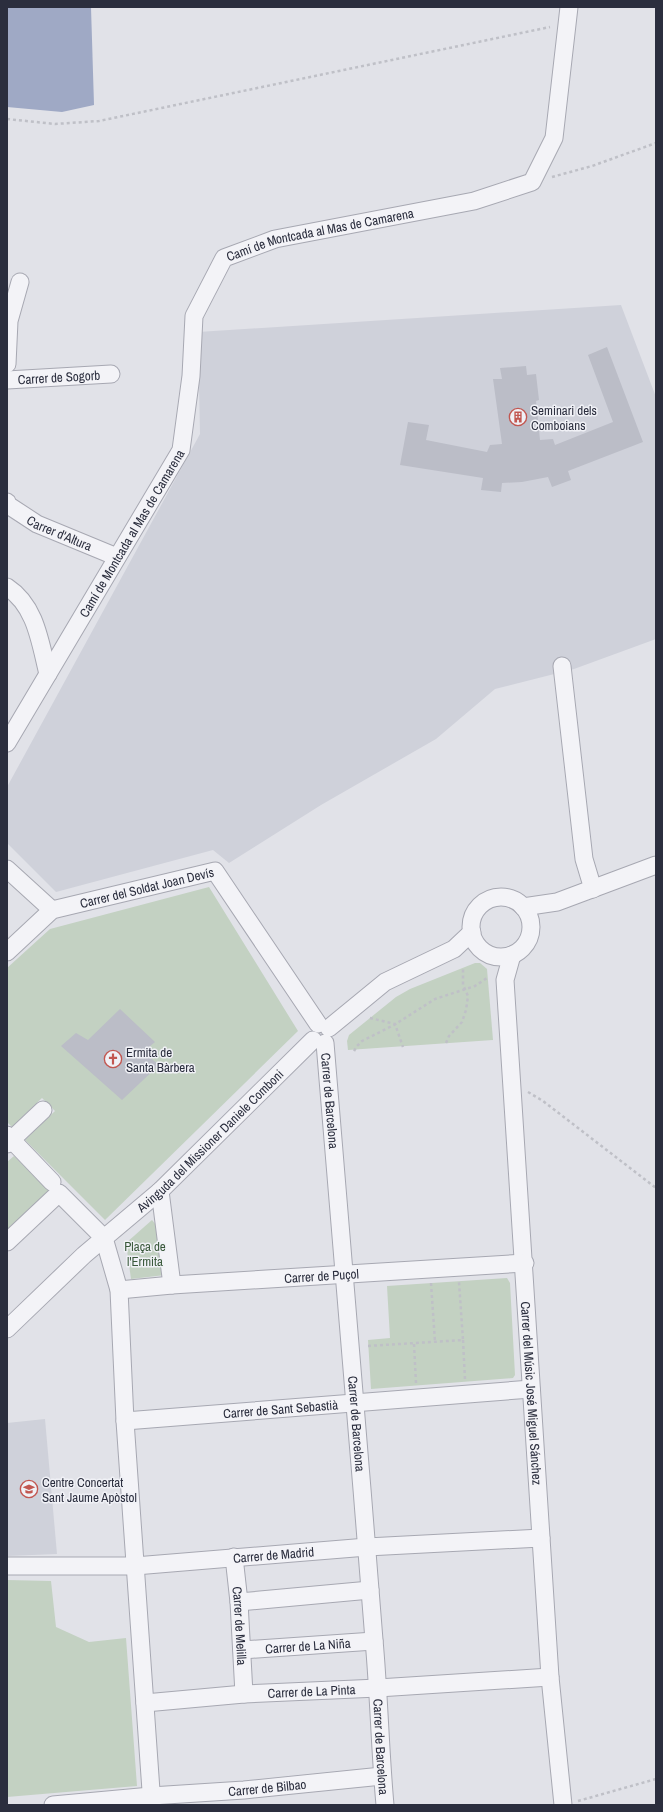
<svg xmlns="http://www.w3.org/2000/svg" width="663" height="1812" font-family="'Archivo Narrow',sans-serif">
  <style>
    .built { fill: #cfd1da }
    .green { fill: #c3d1c2 }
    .water { fill: #9fa9c5 }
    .building { fill: #bbbdc7 }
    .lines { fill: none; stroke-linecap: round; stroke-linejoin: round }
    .minor-casing { stroke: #a7a8b2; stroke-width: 19 }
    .path { stroke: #bfc0c7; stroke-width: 2.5; stroke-dasharray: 3 3; stroke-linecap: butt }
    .minor { stroke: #f3f3f7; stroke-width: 17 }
    .labels { text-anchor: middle; stroke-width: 3; stroke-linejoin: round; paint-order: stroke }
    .street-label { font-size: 13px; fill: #2b2e3e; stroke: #f0f1f6 }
    .poi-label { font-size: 13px; fill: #2b2e3e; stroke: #f0f1f6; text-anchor: start }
    .park-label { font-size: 13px; fill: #39583a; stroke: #f0f1f6 }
  </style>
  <rect width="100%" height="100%" fill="#e1e2e8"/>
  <g class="built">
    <path d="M621 305 656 397V639L574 669 495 689 436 739 321 805 229 863 213 850 56 892 7 843V787L200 434 198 332Z"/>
    <path d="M45 1419 57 1554 7 1556V1423Z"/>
  </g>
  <g class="green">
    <path d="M209 887 298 1031 105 1220 25 1140 55 1111 42 1098 12 1127 7 1122V968L50 929Z"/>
    <path d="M475 963H480L487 969 493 1040 348 1050 347 1041 349 1035 396 997 410 989Z"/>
    <path d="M14 1156 51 1193 7 1235V1162Z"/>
    <path d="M152 1220 160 1230 165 1275 131 1279 126 1243Z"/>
    <path d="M507 1278 510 1283 515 1375 513 1378 371 1389 368 1340 390 1338 387 1286Z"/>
    <path d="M7 1580 51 1581 56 1627 89 1642 126 1638 137 1786 7 1797Z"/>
  </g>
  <path class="water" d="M10 7H91L94 105 62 112 7 107V8Z"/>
  <g class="building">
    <path d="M607 347 643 442 568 471 571 480 552 487 548 477 522 482 502 483 501 492 481 490 483 478 400 465 408 422 429 425 426 440 487 452 490 445 502 444 493 379H502L500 368 526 366 527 375 536 374 539 400 536 401 540 440 553 439 555 445 613 422 588 355Z"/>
    <path d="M120 1009 155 1042 143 1052 159 1065 122 1100 61 1046 76 1033 88 1040Z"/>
  </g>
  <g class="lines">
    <defs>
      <g id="minor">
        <path d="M7 364 9 321 20 282"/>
        <path id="s1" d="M7 380 111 374"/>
        <path id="s2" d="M7 502 8 505 37 524 117 557"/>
        <path d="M7 587C36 606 40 642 48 674"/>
        <path d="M562 666 584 859 593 889"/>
        <path id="s3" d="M7 743 181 450 191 376 194 316 224 258 275 239 474 201 532 182 554 138 569 7"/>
        <path d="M7 869 52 910"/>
        <circle cx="501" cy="927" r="30"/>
        <path d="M523 907 557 902 656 865"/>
        <path id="s4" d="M7 952 52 910 215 871 318 1024"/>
        <path id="s5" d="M512 955 505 980 550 1677 563 1805"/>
        <path d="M329 1028 385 982 454 949 472 932"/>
        <path id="s6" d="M325 1043C343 1242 358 1441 374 1640 379 1695 380 1750 385 1805"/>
        <path d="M7 1135 52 1182"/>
        <path d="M7 1144 43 1110"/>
        <path d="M160 1191 172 1285"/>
        <path d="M7 1242 59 1193 104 1238 119 1290 125 1421 152 1805"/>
        <path id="s7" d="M119 1290 172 1285 525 1263"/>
        <path id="s8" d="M7 1329 84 1255 160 1191 313 1040"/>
        <path id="s9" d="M125 1421 531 1389"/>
        <path id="s10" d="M234 1557 239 1602 244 1694"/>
        <path id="s11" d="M7 1566H135L367 1547 541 1538"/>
        <path d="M239 1602 370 1590"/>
        <path id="s12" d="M242 1650 374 1641"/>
        <path id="s13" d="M145 1703 244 1694 378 1688 550 1677"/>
        <path id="s14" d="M53 1805 151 1796 244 1790 382 1776"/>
      </g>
    </defs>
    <use href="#minor" class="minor-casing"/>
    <g class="path">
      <path d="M7 119 55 124 99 121 550 27"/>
      <path d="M552 177 592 166 656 143"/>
      <path d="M370 1018 395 1024 403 1047"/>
      <path d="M446 1043 449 1036 462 1022 466 1010 468 996 463 985V967"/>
      <path d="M354 1051 357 1046 362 1041 394 1025 435 999 475 986 487 978"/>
      <path d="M528 1092 543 1101 656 1188"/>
      <path d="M431 1283 435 1342"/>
      <path d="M463 1340 465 1380"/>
      <path d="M414 1344 416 1383"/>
      <path d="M368 1346 463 1340 459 1282"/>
      <path d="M578 1801 656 1779"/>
    </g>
    <use href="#minor" class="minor"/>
  </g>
  <defs>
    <symbol id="building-ring" viewBox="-11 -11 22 22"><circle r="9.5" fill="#f0f1f6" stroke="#c25751" stroke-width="1.5"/><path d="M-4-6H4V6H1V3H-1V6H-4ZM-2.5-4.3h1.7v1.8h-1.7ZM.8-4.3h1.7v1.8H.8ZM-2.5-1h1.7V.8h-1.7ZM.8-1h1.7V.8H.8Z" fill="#c25751"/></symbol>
    <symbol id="church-ring" viewBox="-11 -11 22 22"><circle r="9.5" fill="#f0f1f6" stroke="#c25751" stroke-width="1.5"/><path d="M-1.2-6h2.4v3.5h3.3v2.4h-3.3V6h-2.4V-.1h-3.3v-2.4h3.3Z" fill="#c25751"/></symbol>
    <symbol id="school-ring" viewBox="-11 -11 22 22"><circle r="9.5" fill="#f0f1f6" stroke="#c25751" stroke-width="1.5"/><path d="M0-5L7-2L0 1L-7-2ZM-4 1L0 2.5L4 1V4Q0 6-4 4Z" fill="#c25751"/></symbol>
  </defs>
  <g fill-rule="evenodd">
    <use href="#building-ring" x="508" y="407" width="20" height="20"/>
    <use href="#church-ring" x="103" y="1049" width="20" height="20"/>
    <use href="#school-ring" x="19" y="1479" width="20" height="20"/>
  </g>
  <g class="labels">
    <g class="street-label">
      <text dy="5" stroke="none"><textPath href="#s3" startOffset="640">Camí de Montcada al Mas de Camarena</textPath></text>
      <text dy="5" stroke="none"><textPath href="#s1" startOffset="52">Carrer de Sogorb</textPath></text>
      <text dy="5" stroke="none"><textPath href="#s2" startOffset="62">Carrer d'Altura</textPath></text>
      <text dy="5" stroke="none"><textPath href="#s3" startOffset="244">Camí de Montcada al Mas de Camarena</textPath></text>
      <text dy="5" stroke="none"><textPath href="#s4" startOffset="159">Carrer del Soldat Joan Devís</textPath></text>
      <text dy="5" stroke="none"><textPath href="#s6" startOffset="58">Carrer de Barcelona</textPath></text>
      <text dy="5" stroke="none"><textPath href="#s8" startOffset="277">Avinguda del Missioner Daniele Comboni</textPath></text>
      <text dy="5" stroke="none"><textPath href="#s7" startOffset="203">Carrer de Puçol</textPath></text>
      <text dy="5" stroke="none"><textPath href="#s5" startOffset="440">Carrer del Músic José Miguel Sánchez</textPath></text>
      <text dy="5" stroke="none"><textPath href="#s9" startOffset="156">Carrer de Sant Sebastià</textPath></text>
      <text dy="5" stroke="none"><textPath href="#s6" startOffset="382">Carrer de Barcelona</textPath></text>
      <text dy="5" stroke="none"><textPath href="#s11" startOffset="267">Carrer de Madrid</textPath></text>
      <text dy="5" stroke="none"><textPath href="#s10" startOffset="69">Carrer de Melilla</textPath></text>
      <text dy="5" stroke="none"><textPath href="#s12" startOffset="66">Carrer de La Niña</textPath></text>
      <text dy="5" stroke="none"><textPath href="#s13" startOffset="167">Carrer de La Pinta</textPath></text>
      <text dy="5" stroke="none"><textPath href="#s6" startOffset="706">Carrer de Barcelona</textPath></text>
      <text dy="5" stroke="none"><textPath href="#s14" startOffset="215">Carrer de Bilbao</textPath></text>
    </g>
    <g class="poi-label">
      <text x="531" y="415">Seminari dels<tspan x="531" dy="15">Comboians</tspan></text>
      <text x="126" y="1057">Ermita de<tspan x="126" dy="15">Santa Bàrbera</tspan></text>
      <text x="42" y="1487">Centre Concertat<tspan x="42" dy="15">Sant Jaume Apòstol</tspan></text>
    </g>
    <g class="park-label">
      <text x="145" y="1251">Plaça de<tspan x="145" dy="15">l'Ermita</tspan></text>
    </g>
  </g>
  <rect width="663" height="1812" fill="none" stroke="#2b2e3e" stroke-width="16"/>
</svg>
